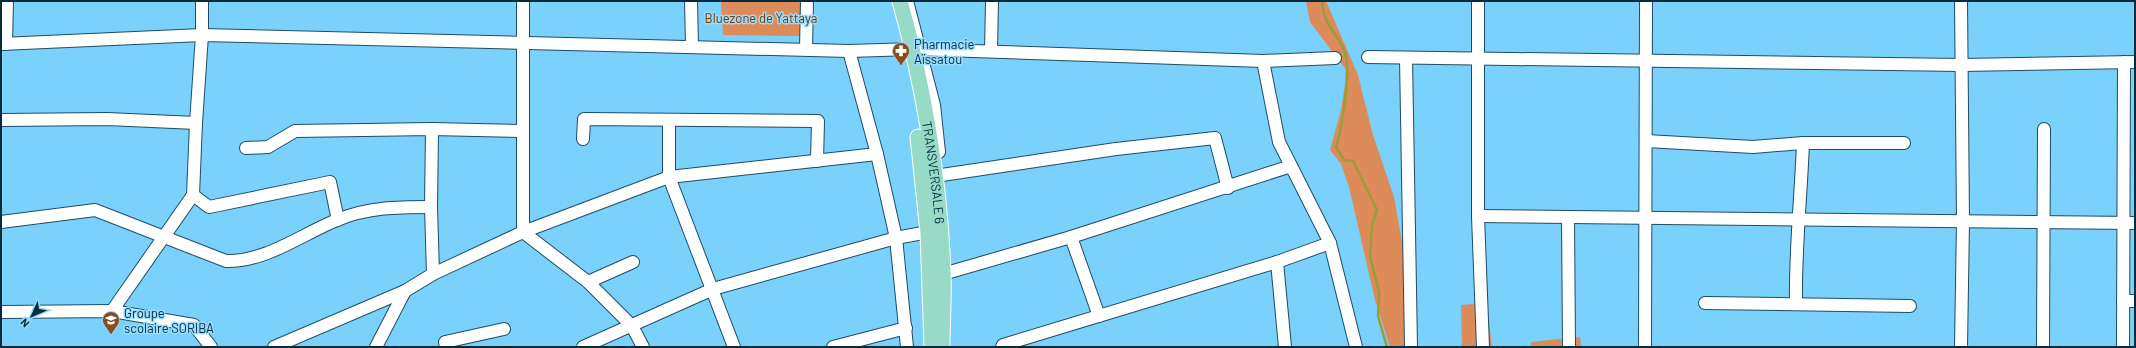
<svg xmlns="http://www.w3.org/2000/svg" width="2136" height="348" font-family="Barlow,sans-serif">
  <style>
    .green { fill: #dd8b59 }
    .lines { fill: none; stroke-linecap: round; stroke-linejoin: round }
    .stream { stroke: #999d39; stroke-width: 2.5 }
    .minor-casing { stroke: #1e4d63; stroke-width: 14 }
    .major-casing { stroke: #fff; stroke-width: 17 }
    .minor { stroke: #fff; stroke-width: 12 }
    .major { stroke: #97dbc7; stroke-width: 15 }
    .labels { text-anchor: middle; stroke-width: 3; stroke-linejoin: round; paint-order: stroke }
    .park-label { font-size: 13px; fill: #7a3700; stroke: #98dcff }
    .poi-label { font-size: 13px; fill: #042c3d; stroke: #98dcff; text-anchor: start }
    .street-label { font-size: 13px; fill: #042c3d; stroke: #98dcff }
  </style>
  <rect width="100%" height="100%" fill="#79d1fc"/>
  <g class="green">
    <path d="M721 1H801L800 36 723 35Z"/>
    <path d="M1306 1H1326L1358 75 1373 135 1394 197 1406 264 1414 347H1390L1375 300 1349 187 1341 164 1330 150 1341 110 1347 71 1310 22Z"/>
    <path d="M1487 303 1492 347H1462L1461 305Z"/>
    <path d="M1580 337 1581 347H1531V342Z"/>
  </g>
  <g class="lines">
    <path class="stream" d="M1322 1C1324 27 1335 29 1344 50 1352 68 1342 128 1336 147L1344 160 1353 161 1377 210 1372 225 1370 256 1379 292 1378 316 1387 347"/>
    <defs>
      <g id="minor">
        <path d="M523 1V232L588 282 632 326 643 347"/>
        <path d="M691 1 692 46"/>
        <path d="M907 1 934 105 939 152"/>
        <path d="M1478 1V216L1483 347"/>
        <path d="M1 44 202 35 849 51 913 49 1263 61 1335 58"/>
        <path d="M6 44 7 1"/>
        <path d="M806 49 807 1"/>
        <path d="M849 51 877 154 896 238 907 347"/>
        <path d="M991 51 992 1"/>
        <path d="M1368 57 1962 65 2135 62"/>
        <path d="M1406 58 1411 347"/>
        <path d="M1263 61 1279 142 1330 243 1356 347"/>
        <path d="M1 120 107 119 196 123"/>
        <path d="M669 120V177L734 347"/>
        <path d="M432 129 431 207 433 274"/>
        <path d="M583 139 584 119 818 121 817 161"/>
        <path d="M1646 141 1753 147 1803 143H1904"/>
        <path d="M246 148 268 147 295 131 432 129 523 131"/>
        <path d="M935 176 1116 149 1215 138 1228 188"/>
        <path d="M193 195 209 207 330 182 338 220"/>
        <path d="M1478 216 2135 223"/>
        <path d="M1568 217 1569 347"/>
        <path d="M1 222 95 210 226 261C266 262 302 234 337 220 368 207 398 207 431 207"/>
        <path d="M1071 237 1099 316"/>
        <path d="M1277 262 1285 347"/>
        <path d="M943 274 1071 237 1291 166"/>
        <path d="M588 282 633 262"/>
        <path d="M2123 301H2135"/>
        <path d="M1705 303 1910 306"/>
        <path d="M1796 303C1795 250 1801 196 1803 143"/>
        <path d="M112 311 193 195 196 123 202 35V1"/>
        <path d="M1 312 112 311 194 325 211 347"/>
        <path d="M274 347 405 291 433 274 523 232 669 177 877 154"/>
        <path d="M376 347 405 291"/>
        <path d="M446 347 445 342 504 329"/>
        <path d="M583 347 713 289 896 238 928 232"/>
        <path d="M833 347 906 328"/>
        <path d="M1002 347 1003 345 1277 262 1330 243"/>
        <path d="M1645 347 1646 1"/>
        <path d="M1961 347 1963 221 1961 1"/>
        <path d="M2043 347 2044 129"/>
        <path d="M2123 347 2124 62"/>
      </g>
      <g id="major">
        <path id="s1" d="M900 1C924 88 940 184 943 274 944 298 942 323 942 347"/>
        <path d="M918 137 928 232 932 347"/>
      </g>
    </defs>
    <use href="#minor" class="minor-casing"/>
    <use href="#major" class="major-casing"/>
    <use href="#minor" class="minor"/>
    <use href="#major" class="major"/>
  </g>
  <defs>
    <symbol id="pharmacy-pin" viewBox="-11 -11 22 30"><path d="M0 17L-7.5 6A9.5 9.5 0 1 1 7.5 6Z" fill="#8d4a1b" stroke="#98dcff"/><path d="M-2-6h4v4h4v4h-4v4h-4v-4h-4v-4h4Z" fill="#fff"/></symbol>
    <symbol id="school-pin" viewBox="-11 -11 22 30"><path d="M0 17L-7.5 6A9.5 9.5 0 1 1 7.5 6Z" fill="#8d4a1b" stroke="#98dcff"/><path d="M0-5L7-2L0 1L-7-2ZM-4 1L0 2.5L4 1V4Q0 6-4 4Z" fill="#fff"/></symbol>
  </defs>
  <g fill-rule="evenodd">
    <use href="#pharmacy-pin" x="891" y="41" width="20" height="27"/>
    <use href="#school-pin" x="101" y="310" width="20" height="27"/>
  </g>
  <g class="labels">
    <g class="park-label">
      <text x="761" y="23">Bluezone de Yattaya</text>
    </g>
    <g class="poi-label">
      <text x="914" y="49">Pharmacie<tspan x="914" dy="15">Aïssatou</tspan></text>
      <text x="124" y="318">Groupe<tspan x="124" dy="15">scolaire SORIBA</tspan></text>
    </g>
    <g class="street-label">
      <text dy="5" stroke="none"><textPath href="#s1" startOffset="175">TRANSVERSALE 6</textPath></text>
    </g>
  </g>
  <rect width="2136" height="348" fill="none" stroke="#042c3d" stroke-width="4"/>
  <g transform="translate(32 316) rotate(225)" stroke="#98dcff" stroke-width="3" paint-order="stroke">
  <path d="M0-3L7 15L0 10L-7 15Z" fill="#042c3d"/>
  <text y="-6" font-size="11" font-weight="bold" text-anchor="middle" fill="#042c3d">N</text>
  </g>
</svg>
